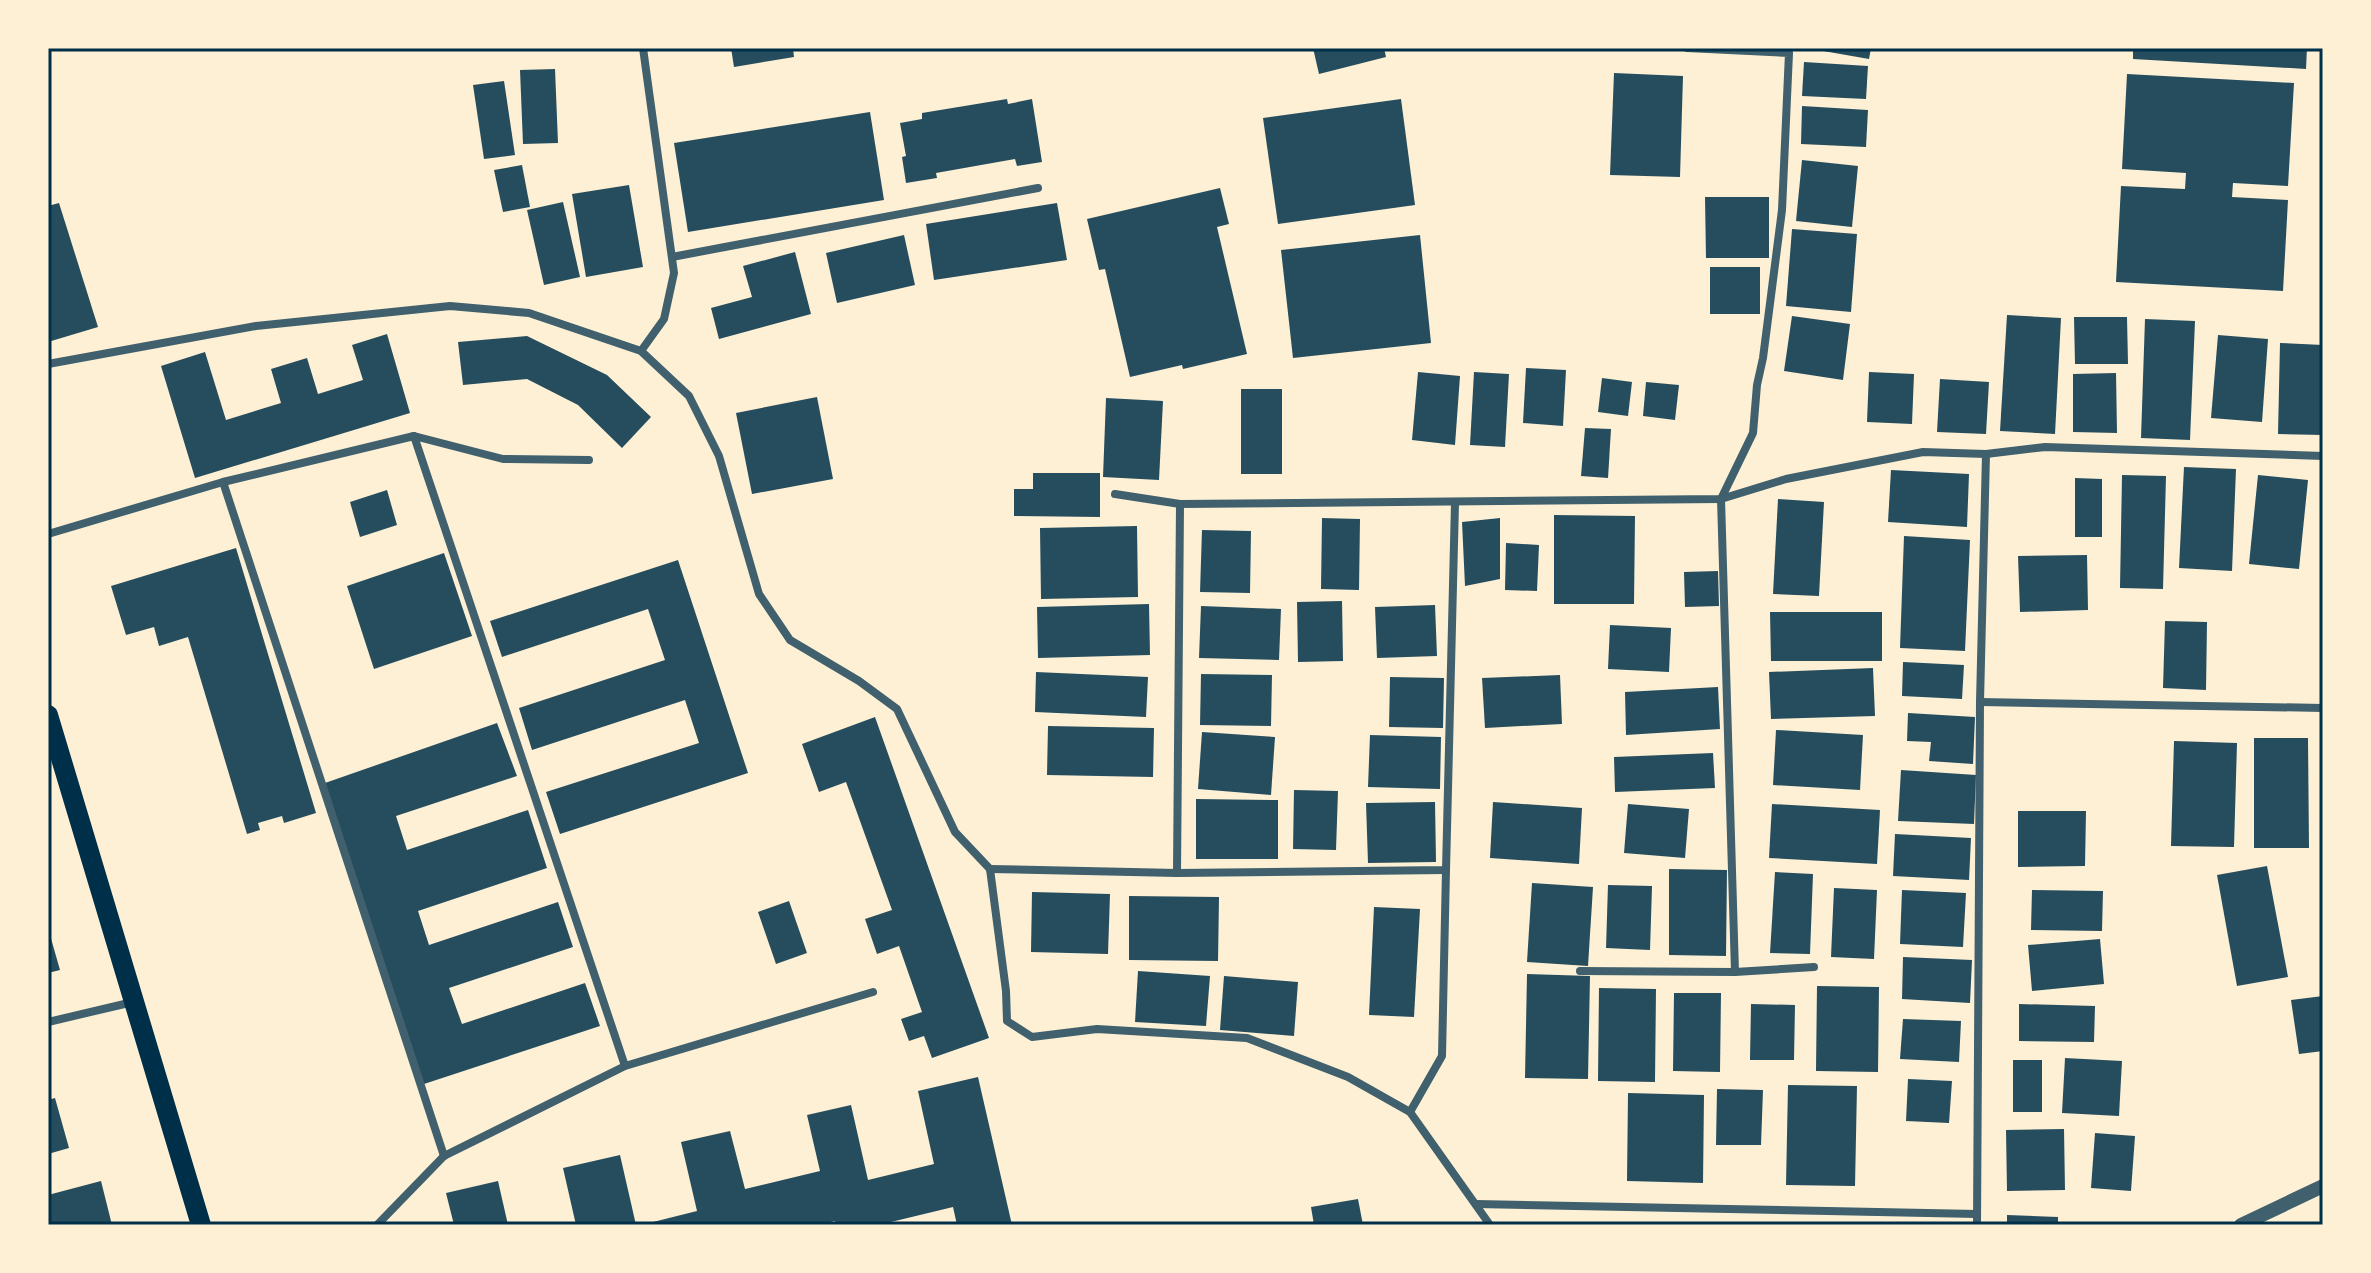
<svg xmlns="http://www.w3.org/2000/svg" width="2371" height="1273" font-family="'Open Sans',sans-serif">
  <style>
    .building { fill: #264d5e }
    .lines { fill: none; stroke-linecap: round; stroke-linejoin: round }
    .minor { stroke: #3f606c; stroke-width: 8 }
    .tertiary { stroke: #3f606c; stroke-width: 14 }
    .primary { stroke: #003049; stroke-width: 20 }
    .neatline { fill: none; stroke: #003049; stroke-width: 3 }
  </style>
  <rect width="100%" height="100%" fill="#fdf0d5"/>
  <g class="building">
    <path d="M731 48H793L794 57 734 67Z"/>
    <path d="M1313 48H1384L1386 57 1319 74Z"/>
    <path d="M1806 48H1871L1869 59Z"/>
    <path d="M2133 48H2307L2306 69 2133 59Z"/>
    <path d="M1804 62 1868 66 1866 99 1802 96Z"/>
    <path d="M555 69 558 143 523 144 520 70Z"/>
    <path d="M1614 73 1683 76 1680 177 1610 175Z"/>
    <path d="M2127 74 2294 83 2288 186 2233 183 2232 197 2288 200 2283 291 2116 282 2121 186 2185 189 2186 173 2122 169Z"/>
    <path d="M504 81 515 155 484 159 473 85Z"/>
    <path d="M1007 99 1008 104 1032 99 1042 162 1017 166 1015 159 936 173 937 178 906 183 902 157 906 156 900 123 922 119V113Z"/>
    <path d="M1401 99 1415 205 1278 224 1263 118Z"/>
    <path d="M1802 106 1868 110 1866 147 1801 144Z"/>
    <path d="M870 112 884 200 688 232 674 143Z"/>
    <path d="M1802 160 1858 166 1852 227 1796 221Z"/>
    <path d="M522 165 530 207 503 212 494 170Z"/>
    <path d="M629 185 643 267 586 277 572 194Z"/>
    <path d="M1220 188 1229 224 1217 227 1247 354 1183 369 1182 365 1130 377 1105 269 1099 270 1087 219Z"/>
    <path d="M1705 197H1769V258H1706Z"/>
    <path d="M563 202 580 277 544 285 527 210Z"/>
    <path d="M59 203 98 327 48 342V206Z"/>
    <path d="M1057 203 1067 260 934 280 926 224Z"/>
    <path d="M1792 229 1857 234 1851 312 1786 306Z"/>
    <path d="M904 235 915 285 837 303 826 253Z"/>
    <path d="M1420 235 1431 343 1293 358 1281 250Z"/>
    <path d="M795 252 811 314 719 339 711 308 752 297 743 266Z"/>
    <rect x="1710" y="267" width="50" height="47"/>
    <path d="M2007 315 2061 318 2055 434 2000 431Z"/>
    <path d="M1792 316 1850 324 1843 380 1784 371Z"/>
    <path d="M2074 317H2127L2128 364H2075Z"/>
    <path d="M2145 319 2195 321 2190 440 2141 438Z"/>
    <path d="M387 334 410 413 195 478 161 366 205 352 226 420 281 403 271 369 307 358 318 394 363 380 352 345Z"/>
    <path d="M2218 335 2268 339 2262 422 2211 418Z"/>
    <path d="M527 336 607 375 651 417 622 448 578 405 527 379 463 385 458 342Z"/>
    <path d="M2280 343 2323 345V435L2278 434Z"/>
    <path d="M1526 368 1566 370 1563 426 1523 423Z"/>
    <path d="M1418 372 1460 376 1455 445 1412 440Z"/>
    <path d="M1474 372 1509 374 1505 447 1470 445Z"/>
    <path d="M1869 372 1914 374 1912 424 1867 422Z"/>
    <path d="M2116 373 2117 433 2073 432V374Z"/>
    <path d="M1602 378 1632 382 1628 416 1598 412Z"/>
    <path d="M1940 379 1989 382 1986 434 1937 432Z"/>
    <path d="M1646 382 1679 385 1675 420 1643 416Z"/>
    <rect x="1241" y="389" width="41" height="85"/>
    <path d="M817 397 833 479 752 494 736 413Z"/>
    <path d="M1106 398 1163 401 1159 480 1103 477Z"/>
    <path d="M1585 428 1611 429 1608 478 1581 476Z"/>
    <path d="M2184 467 2236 469 2232 571 2179 568Z"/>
    <path d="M1891 470 1969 474 1967 527 1888 522Z"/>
    <path d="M1033 473H1100V517L1014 516V489H1033Z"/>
    <path d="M2122 475 2166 476 2163 589 2120 588Z"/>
    <path d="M2258 475 2308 480 2299 569 2249 564Z"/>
    <path d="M2075 478 2102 479V537H2075Z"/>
    <path d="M387 490 397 525 360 537 350 502Z"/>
    <path d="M1778 499 1824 502 1819 596 1773 594Z"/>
    <path d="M1554 515 1635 516 1634 604H1554Z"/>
    <path d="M1322 518 1360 519 1359 590 1321 589Z"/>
    <path d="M1500 518V579L1465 586 1462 522Z"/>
    <path d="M1137 526 1138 597 1041 599 1040 528Z"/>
    <path d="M1202 530 1251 531 1250 593 1200 592Z"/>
    <path d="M1904 536 1970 540 1965 651 1900 648Z"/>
    <path d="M1506 543 1539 545 1537 591 1505 590Z"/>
    <path d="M236 548 316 813 284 823 282 816 258 823 260 830 247 834 188 637 159 646 154 627 126 635 111 586Z"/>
    <path d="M444 553 472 636 374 669 347 586Z"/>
    <path d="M2087 555 2088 610 2020 612 2018 556Z"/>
    <path d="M678 560 748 773 560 834 546 792 699 743 685 700 532 750 519 708 665 660 648 609 502 657 490 621Z"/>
    <path d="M1718 571 1719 606 1685 607 1684 572Z"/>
    <path d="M1342 601 1343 661 1298 662 1297 602Z"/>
    <path d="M1149 604 1150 655 1038 658 1037 607Z"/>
    <path d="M1435 605 1437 656 1377 658 1375 607Z"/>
    <path d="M1201 606 1281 609 1279 660 1199 658Z"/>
    <path d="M1770 612H1882V661H1771Z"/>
    <path d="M2165 621 2207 622 2206 690 2163 688Z"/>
    <path d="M1610 625 1671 628 1669 672 1608 669Z"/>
    <path d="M1903 662 1964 665 1962 699 1902 696Z"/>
    <path d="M1873 668 1875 716 1771 719 1769 672Z"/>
    <path d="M1036 672 1148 677 1146 717 1035 712Z"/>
    <path d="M1201 674 1272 675 1271 726 1200 725Z"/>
    <path d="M1560 675 1562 724 1485 728 1482 678Z"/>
    <path d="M1390 677 1444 678 1443 728 1389 727Z"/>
    <path d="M1718 687 1720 729 1626 735 1625 692Z"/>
    <path d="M1908 713 1975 717 1973 764 1929 761 1931 742 1907 741Z"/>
    <path d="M875 717 989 1038 932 1058 924 1036 909 1041 901 1019 922 1012 899 946 877 954 865 919 892 910 846 782 819 792 802 744Z"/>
    <path d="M497 723 517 776 396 816 407 850 528 810 547 868 418 911 429 945 558 902 573 947 449 988 462 1024 585 983 600 1026 424 1084 325 783Z"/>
    <path d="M1048 726 1154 728 1153 777 1047 775Z"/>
    <path d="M1776 730 1863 735 1860 790 1773 785Z"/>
    <path d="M1202 732 1275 737 1271 795 1198 789Z"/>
    <path d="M1370 735 1441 737 1440 789 1368 787Z"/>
    <path d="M2254 738H2308L2309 848H2254Z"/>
    <path d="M2174 741 2237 743 2234 847 2171 846Z"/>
    <path d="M1713 753 1715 788 1615 792 1614 757Z"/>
    <path d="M1901 770 1976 775 1974 824 1898 821Z"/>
    <path d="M1294 790 1338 791 1336 850 1293 849Z"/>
    <path d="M1196 799 1278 800V859H1196Z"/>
    <path d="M1435 802 1436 862 1368 863 1366 803Z"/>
    <path d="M1493 802 1582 808 1579 864 1490 858Z"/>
    <path d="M1628 804 1689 809 1685 858 1624 853Z"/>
    <path d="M1772 804 1880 810 1877 864 1769 858Z"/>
    <path d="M2018 811H2086L2085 866 2018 867Z"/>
    <path d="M1895 834 1971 838 1969 880 1893 876Z"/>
    <path d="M2267 866 2288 977 2237 986 2217 875Z"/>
    <path d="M1669 869 1727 870 1726 956 1669 955Z"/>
    <path d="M1775 872 1813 874 1810 954 1770 953Z"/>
    <path d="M1532 883 1593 887 1588 966 1527 962Z"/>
    <path d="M1608 885 1652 886 1650 950 1606 948Z"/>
    <path d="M1834 888 1877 890 1874 959 1831 957Z"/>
    <path d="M1902 890 1966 893 1963 947 1900 944Z"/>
    <path d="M2032 890 2103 891 2102 931 2031 930Z"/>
    <path d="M1032 892 1110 894 1108 954 1031 952Z"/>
    <path d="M1129 896 1219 897 1218 961 1129 960Z"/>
    <path d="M789 901 807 953 776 964 758 912Z"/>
    <path d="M1374 907 1420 909 1414 1017 1369 1015Z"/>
    <path d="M48 928 60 970 48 973Z"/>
    <path d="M2100 939 2104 984 2032 991 2028 945Z"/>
    <path d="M1903 957 1972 960 1970 1003 1902 999Z"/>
    <path d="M1138 971 1210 976 1206 1026 1135 1022Z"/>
    <path d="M1527 974 1590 976 1588 1079 1525 1078Z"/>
    <path d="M1224 976 1298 982 1294 1036 1220 1030Z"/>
    <path d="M1817 986 1879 987 1878 1072 1816 1071Z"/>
    <path d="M1599 988 1656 989 1655 1082 1598 1081Z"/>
    <path d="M1674 993H1721L1720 1072 1673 1071Z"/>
    <path d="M2323 996V1051L2299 1054 2291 1000Z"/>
    <path d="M1751 1004 1795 1005 1794 1060H1750Z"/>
    <path d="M2019 1004 2095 1006 2094 1042 2019 1041Z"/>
    <path d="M1903 1019 1961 1021 1959 1062 1900 1059Z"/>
    <path d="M2065 1058 2122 1061 2119 1116 2062 1113Z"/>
    <rect x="2013" y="1060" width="29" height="52"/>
    <path d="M978 1077 1012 1225H957L953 1207 891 1222V1225H836L835 1221 818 1225H641L697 1211 681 1142 730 1131 745 1189 820 1171 807 1115 851 1105 868 1180 934 1164 918 1091Z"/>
    <path d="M1908 1079 1952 1081 1949 1123 1906 1121Z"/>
    <path d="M1788 1085 1857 1086 1855 1186 1786 1185Z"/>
    <path d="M1717 1089 1763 1090 1761 1145H1716Z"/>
    <path d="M1628 1093 1704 1095 1703 1183 1627 1181Z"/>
    <path d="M55 1098 69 1148 48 1154V1100Z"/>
    <path d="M2064 1129 2065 1190 2007 1191 2006 1130Z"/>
    <path d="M2095 1133 2135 1136 2131 1191 2091 1188Z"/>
    <path d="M620 1155 636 1225H576L563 1168Z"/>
    <path d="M101 1181 112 1225H48V1195Z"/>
    <path d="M498 1181 508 1225H454L446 1193Z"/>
    <path d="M1358 1199 1363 1225H1314L1311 1207Z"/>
    <path d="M2007 1215 2058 1217V1225H2007Z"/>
  </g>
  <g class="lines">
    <g class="minor">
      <path d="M672 257 1038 188"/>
      <path d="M641 351 664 319 674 273 643 48"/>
      <path d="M48 364 256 326 450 306 529 313 641 351 689 396 719 456 759 594 790 640 859 681 897 709 955 832 990 869 1006 991 1007 1021 1032 1037 1097 1029 1247 1038 1348 1077 1410 1112 1490 1225"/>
      <path d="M414 436 503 459 589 460"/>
      <path d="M223 482 444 1156"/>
      <path d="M1115 494 1180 504 1721 499 1753 433 1757 385 1763 358 1782 210 1789 53 1687 48"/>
      <path d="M1180 504 1177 873 1446 870 1455 503"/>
      <path d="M48 534 223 482 414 436 625 1066 444 1156 377 1225"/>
      <path d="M1980 702 2323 708"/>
      <path d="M990 869 1177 873"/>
      <path d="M1580 971 1735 972 1814 967"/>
      <path d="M1735 972 1721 499 1786 479 1923 452 1986 454 2045 447 2323 456"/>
      <path d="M48 1022 133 1002"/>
      <path d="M625 1066 873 992"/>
      <path d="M1410 1112 1442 1056 1446 870"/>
      <path d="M1476 1204 1977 1214"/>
      <path d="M1977 1225 1980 702 1986 454"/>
    </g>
    <path class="tertiary" d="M2241 1225 2323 1186"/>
    <path class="primary" d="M48 715 201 1225"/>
  </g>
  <rect width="2371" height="1273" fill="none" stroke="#fdf0d5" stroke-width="100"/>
  <rect x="50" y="50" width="2271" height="1173" class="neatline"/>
</svg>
